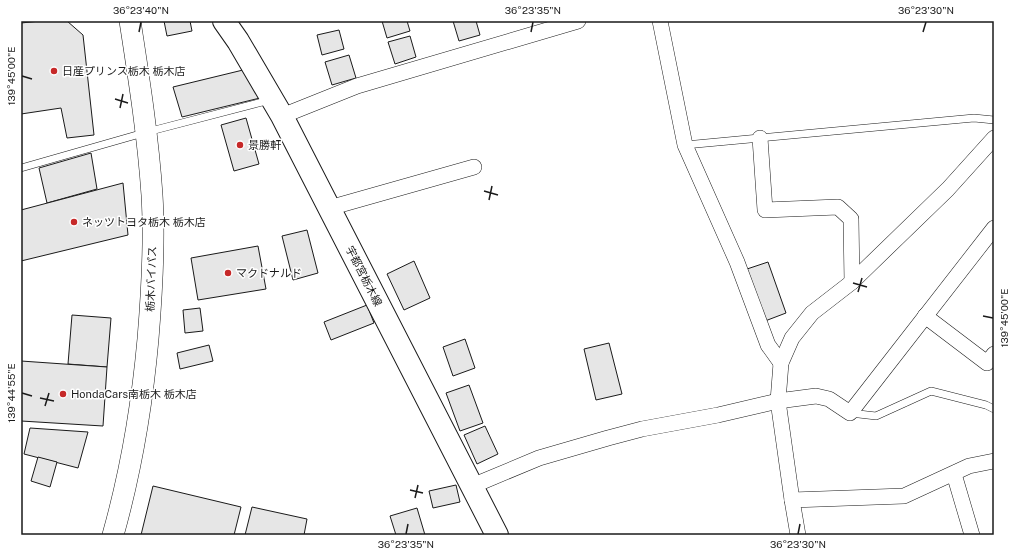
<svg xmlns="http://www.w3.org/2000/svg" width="1015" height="556" font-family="'Public Sans','Noto Sans JP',sans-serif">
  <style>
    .building { fill: #e6e6e6; stroke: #1a1a1a }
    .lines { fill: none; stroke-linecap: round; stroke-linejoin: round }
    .lane-casing { stroke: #1a1a1a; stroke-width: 8 }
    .street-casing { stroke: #1a1a1a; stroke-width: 16 }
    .secondary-casing { stroke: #1a1a1a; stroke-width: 22 }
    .primary-casing { stroke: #1a1a1a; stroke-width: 24 }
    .lane { stroke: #fff; stroke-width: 7 }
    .street { stroke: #fff; stroke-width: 15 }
    .secondary { stroke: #fff; stroke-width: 21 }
    .primary { stroke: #fff; stroke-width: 22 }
    .ticks { fill: none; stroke: #1a1a1a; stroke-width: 1.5 }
    .poi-dot { fill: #c62828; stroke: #fff; stroke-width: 1.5 }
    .labels { text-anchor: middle; stroke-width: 3; stroke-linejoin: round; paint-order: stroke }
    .poi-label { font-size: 11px; fill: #1a1a1a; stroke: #fff; text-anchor: start }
    .street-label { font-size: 11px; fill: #1a1a1a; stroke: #fff }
    .neatline { fill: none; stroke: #1a1a1a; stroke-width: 1.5 }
    .ticks-label { font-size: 10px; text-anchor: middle; fill: #1a1a1a }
  </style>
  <rect width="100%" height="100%" fill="#fff"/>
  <g class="building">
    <path d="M40 21H67L83 35 94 135 67 138 61 108 21 114V23Z"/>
    <path d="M164 21H190L192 31 167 36Z"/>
    <path d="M382 21H407L410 31 387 38Z"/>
    <path d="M453 21H476L480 35 459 41Z"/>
    <path d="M339 30 344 49 322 55 317 35Z"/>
    <path d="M410 36 416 57 395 64 388 42Z"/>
    <path d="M349 55 356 78 332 85 325 62Z"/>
    <path d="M243 70 260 98 182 117 173 87Z"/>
    <path d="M246 118 259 164 234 171 221 125Z"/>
    <path d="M91 153 97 189 47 203 39 168Z"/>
    <path d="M123 183 128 235 21 261V210Z"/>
    <path d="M307 230 318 273 293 280 282 236Z"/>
    <path d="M258 246 266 289 198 300 191 258Z"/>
    <path d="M414 261 430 298 404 310 387 274Z"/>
    <path d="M768 262 786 313 765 321 747 269Z"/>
    <path d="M367 305 374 323 331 340 324 322Z"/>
    <path d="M200 308 203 331 185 333 183 310Z"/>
    <path d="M72 315 111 318 107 367 68 364Z"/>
    <path d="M465 339 475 368 453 376 443 347Z"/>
    <path d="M609 343 622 394 596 400 584 349Z"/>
    <path d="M209 345 213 361 180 369 177 353Z"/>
    <path d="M21 361 107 367 103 426 21 421Z"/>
    <path d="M469 385 483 423 460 431 446 393Z"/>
    <path d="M485 426 498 454 477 464 464 435Z"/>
    <path d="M30 428 88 432 78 468 24 454Z"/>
    <path d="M38 457 57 462 50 487 31 481Z"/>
    <path d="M456 485 460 502 433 508 429 491Z"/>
    <path d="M153 486 241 507 234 535H141Z"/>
    <path d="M252 507 307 519 304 535H245Z"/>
    <path d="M417 508 425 535H396L390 516Z"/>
  </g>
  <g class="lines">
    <defs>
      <g id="lane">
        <path d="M685 145 974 118 994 120"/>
        <path d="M21 168 147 132 270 100"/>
        <path d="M850 413 876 416 931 391 986 405 994 409"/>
      </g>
      <g id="street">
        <path d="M660 21 685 145 737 262 768 345 781 363"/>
        <path d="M282 116 357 86 578 21"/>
        <path d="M760 138 765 210 838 207 851 219 852 282"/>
        <path d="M329 208 474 167"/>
        <path d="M925 316 987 363 994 354"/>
        <path d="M954 474 972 535"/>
        <path d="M472 486 539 458 608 438 642 429 718 415 778 401 816 396 829 399 850 413 994 228"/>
        <path d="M792 500 904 496 969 466 994 461"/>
        <path d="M798 535 792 500 778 401 781 363 792 338 812 313 852 282 948 189 994 138"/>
      </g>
      <path id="secondary" d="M113 535C131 471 142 406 148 339 152 291 155 243 152 195 148 136 139 79 130 21"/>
      <path id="primary" d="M224 21 238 41 282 116 497 535"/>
    </defs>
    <use href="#lane" class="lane-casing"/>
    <use href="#street" class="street-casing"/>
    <use href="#secondary" class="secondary-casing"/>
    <use href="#primary" class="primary-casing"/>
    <use href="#lane" class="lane"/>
    <use href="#street" class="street"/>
    <use href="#secondary" class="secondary"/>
    <use href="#primary" class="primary"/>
  </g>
  <path class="ticks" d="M139 32 141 22M531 32 533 22M923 32 926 22M22 76 32 79M115 99 128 103M120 108 123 94M484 191 498 195M489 200 492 186M853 283 867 287M858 292 862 278M983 316 993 318M22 393 32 396M40 398 54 401M45 406 49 393M410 490 423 493M415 498 418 485M406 534 408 524M798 534 800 524"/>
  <g class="poi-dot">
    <circle cx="54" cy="71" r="4"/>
    <circle cx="240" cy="145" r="4"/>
    <circle cx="74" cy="222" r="4"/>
    <circle cx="228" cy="273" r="4"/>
    <circle cx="63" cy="394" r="4"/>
  </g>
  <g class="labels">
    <g class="poi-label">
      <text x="62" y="75">日産プリンス栃木 栃木店</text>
      <text x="248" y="149">景勝軒</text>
      <text x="82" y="226">ネッツトヨタ栃木 栃木店</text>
      <text x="236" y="277">マクドナルド</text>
      <text x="71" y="398">HondaCars南栃木 栃木店</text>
    </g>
    <g class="street-label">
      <text transform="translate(364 276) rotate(63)" y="4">宇都宮栃木線</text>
      <text transform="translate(151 279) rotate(-88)" y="4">栃木バイパス</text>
    </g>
  </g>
  <rect width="1015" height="556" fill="none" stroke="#ffffff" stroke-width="44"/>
  <rect x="22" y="22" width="971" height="512" class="neatline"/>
  <g class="ticks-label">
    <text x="141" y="14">36°23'40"N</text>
    <text x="533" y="14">36°23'35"N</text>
    <text x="926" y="14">36°23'30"N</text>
    <text transform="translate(11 76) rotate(-90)" y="4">139°45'00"E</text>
    <text transform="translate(1004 318) rotate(-90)" y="4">139°45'00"E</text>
    <text transform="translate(11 393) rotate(-90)" y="4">139°44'55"E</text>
    <text x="406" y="548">36°23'35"N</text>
    <text x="798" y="548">36°23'30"N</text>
  </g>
</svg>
